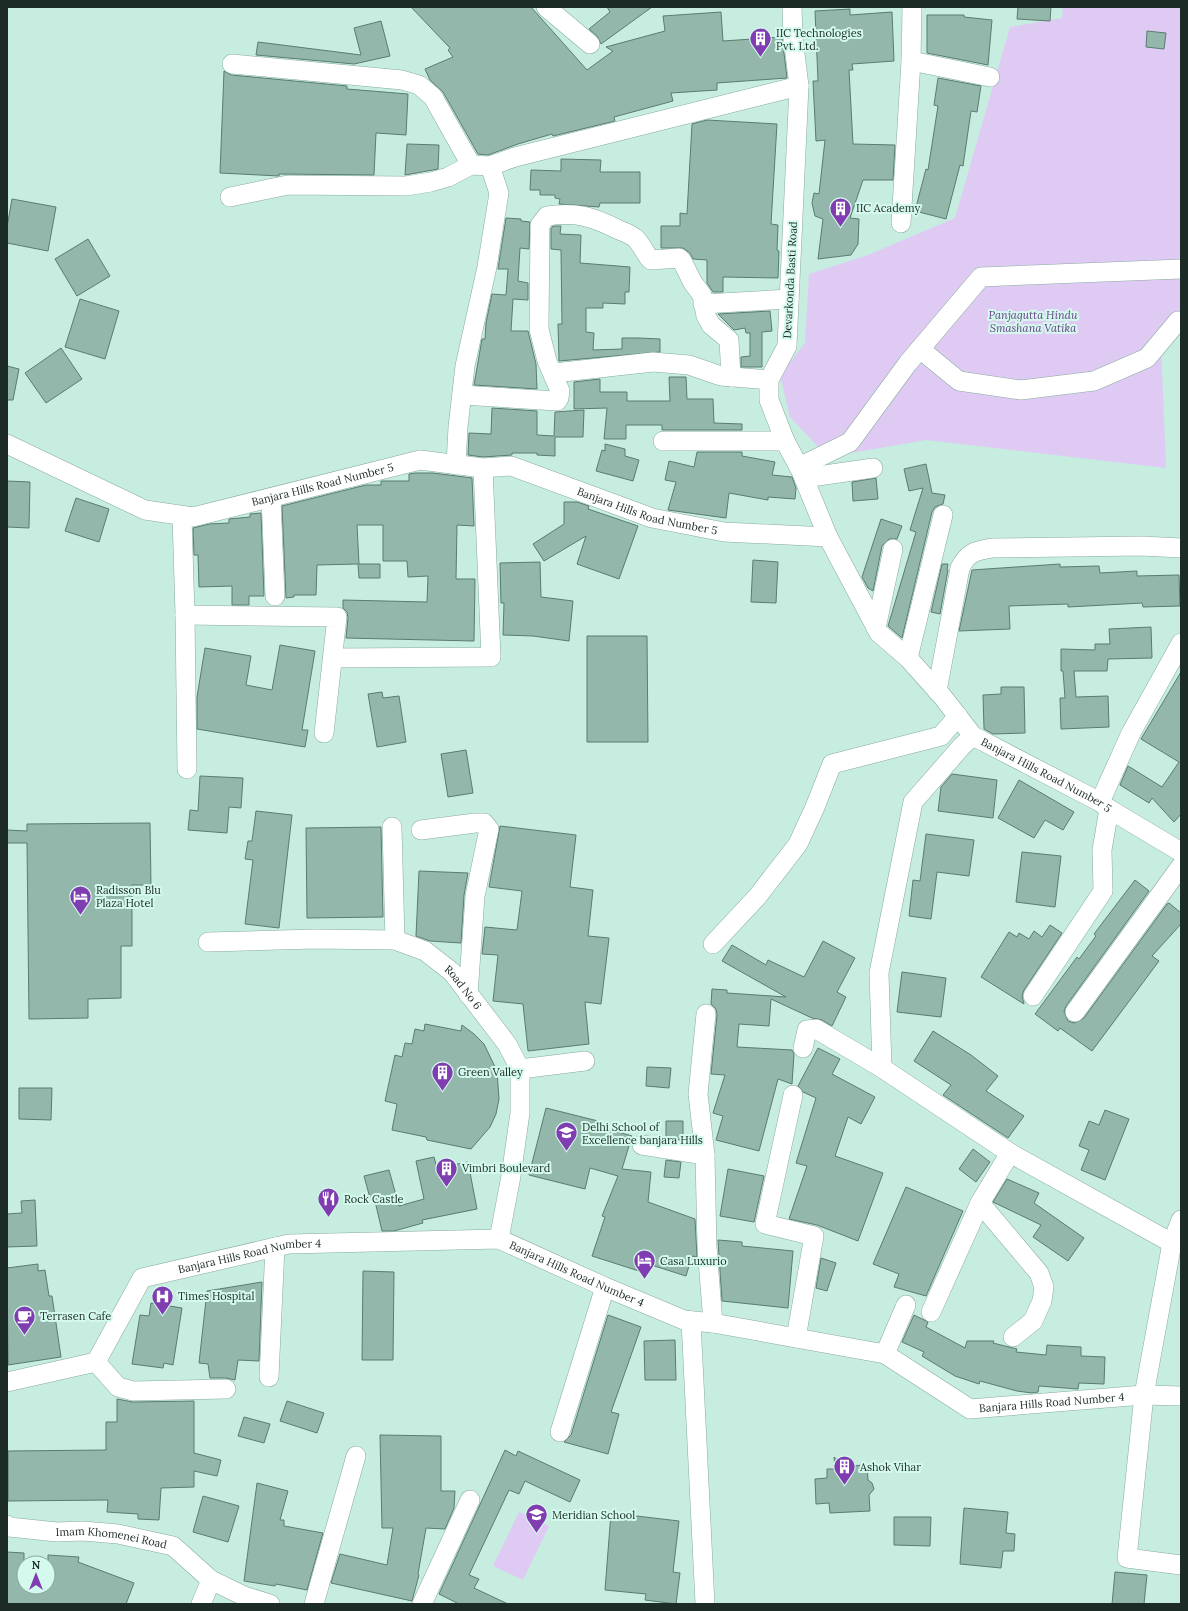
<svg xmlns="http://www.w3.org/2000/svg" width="1188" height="1611" font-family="Lora,serif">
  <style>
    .green { fill: #dfcaf4 }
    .building { fill: #93b7ab; stroke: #5a7c71 }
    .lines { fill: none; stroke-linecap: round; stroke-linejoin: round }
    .minor-casing { stroke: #88aba0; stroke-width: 20 }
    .minor { stroke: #fff; stroke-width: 19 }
    .labels { text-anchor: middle; stroke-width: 4; stroke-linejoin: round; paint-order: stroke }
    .poi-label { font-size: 11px; fill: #1d2b27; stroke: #d4faed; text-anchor: start }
    .street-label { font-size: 11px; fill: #1d2b27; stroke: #d4faed }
    .park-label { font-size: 11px; font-style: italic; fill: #694189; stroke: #d4faed }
  </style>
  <rect width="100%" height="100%" fill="#c7ece0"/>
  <g class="green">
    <path d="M1063 7H1181V327L1161 347 1166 468 926 440 828 457 790 417 780 375 805 343 809 274 868 255 955 218 1010 27 1062 18Z"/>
    <path d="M519 1512 549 1526 523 1580 493 1566Z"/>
  </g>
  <g class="building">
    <path d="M411 7H531L587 70 613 51 606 47 665 31 663 16 721 12 723 41 782 37 787 78 717 83V90L671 93 673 101 614 117 615 121 553 136 552 134 518 144 488 155 478 154 443 92 430 80 425 69 453 57 448 50 450 48Z"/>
    <path d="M607 7H652L601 44 597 36 589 29 610 12Z"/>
    <path d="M1018 7H1051L1050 21 1017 19Z"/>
    <path d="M850 9V15L892 12 894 61 852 64 853 70H849L853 144 895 145 893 180H863L850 218 859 219 858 244 851 255 818 259 823 219 815 216 812 203 814 193 819 194 825 140 816 141 813 81H818L815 11Z"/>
    <path d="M927 15H964V17L992 20 988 65 927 53Z"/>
    <path d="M381 21 390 56 354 64 256 55 258 42 361 55 354 28Z"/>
    <path d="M1147 31 1166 33 1164 49 1146 47Z"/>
    <path d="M224 71 231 75 347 86V89L408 94 406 135 376 133 374 175 279 174V176L220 173Z"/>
    <path d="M938 78 981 86 977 112 971 111 963 166 960 165 946 219 915 211 926 169 928 170 938 106 934 105Z"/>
    <path d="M707 120 777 124 771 224 778 225 777 250 779 251 778 278 723 277V292H713L707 283V260L693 259 690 253 683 248H661V226H680V213L687 214 692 124Z"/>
    <path d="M407 144 439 145 438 169 405 175Z"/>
    <path d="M561 159 601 160 600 172H640V203H600L599 207 559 204 560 199 555 198V195H540V190H530L531 170 561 171Z"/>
    <path d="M12 199 56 207 48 251 7 243V227Z"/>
    <path d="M506 218 521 219V221L530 222 529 249 520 248 518 281 528 283V300L513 299 511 331H528L536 364 537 389 474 385 482 339H485L486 323 492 294 506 295 508 269H498Z"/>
    <path d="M553 226H561L560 234 581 235 580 263 630 267 629 292H625V304L603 303V308H586V332L594 333 593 350 622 349V338H639L660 339V352L559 361 558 324H562L561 250 551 249V229Z"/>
    <path d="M88 239 110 276 77 296 55 259Z"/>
    <path d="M80 299 119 311 105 359 65 347Z"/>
    <path d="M770 311 772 331 762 332V367H741V357L750 356V333H746L745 328 734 330 718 314Z"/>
    <path d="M61 348 82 379 46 403 25 373Z"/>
    <path d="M7 366 19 369 13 400H7Z"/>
    <path d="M669 377H686L687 399H713L714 423 742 424V430H662V425H626V439H604L607 408 574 409V382L600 379V392H627V401H670Z"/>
    <path d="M492 408 537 411V435L554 436 555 412 584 410 583 437H555V456L537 455V453H512V455L483 457 468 455 469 433 491 434Z"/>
    <path d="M605 444 625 449V456L639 460 633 481 596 471 602 450 605 451Z"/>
    <path d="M697 452H742V456L775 462 772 475 792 477 796 488 795 499 768 497V500L729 493 726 518 668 510 676 482 665 480 669 461 694 467Z"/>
    <path d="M926 464 932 493 945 495 943 504 935 507 932 512 902 638 888 626 916 532 910 530 923 488 909 491 904 469Z"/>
    <path d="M415 473H433L472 478 474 526 457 525 456 579H475L474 641 346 638 348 618 347 612 343 608V600L427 602 428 576 408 577 407 561H383V525H357L359 564H380V578H359L358 564 317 565 316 595H294V597L286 598 282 506 366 485H381V481H409V474Z"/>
    <path d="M876 478 878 499 853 501 852 482Z"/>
    <path d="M7 481 30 482 29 528 7 527Z"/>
    <path d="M76 498 109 509 99 542 65 531Z"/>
    <path d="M564 502H577L589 506 588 509 638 526 619 579 577 564 586 536 544 561 533 544 564 524Z"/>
    <path d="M261 513 264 596H249V605H232V586L199 587 198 555H194L193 528 209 524 229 523V519L250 517V514Z"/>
    <path d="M881 519 902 526 897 539H889L882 546 873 591 868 588 862 577Z"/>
    <path d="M753 560 778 562 776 603 751 602Z"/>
    <path d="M540 562 541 597 573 601 569 641 533 636 503 635 504 603H501L500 563Z"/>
    <path d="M942 564H948L947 570H948L940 614 931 612Z"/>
    <path d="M1060 564V567L1099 566 1100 573 1137 571V576L1179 575 1180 606 1143 607 1142 603 1068 607V604L1009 606 1010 629 959 631 972 570Z"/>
    <path d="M1151 627 1152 658 1108 659 1107 671H1074L1076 697 1108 696 1109 727 1061 729 1060 698H1065L1063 671H1061V649L1095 650V644H1110L1109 629Z"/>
    <path d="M587 636H647L648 742H587Z"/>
    <path d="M280 645 315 651 302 730H308L305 747 197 729V697L205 648 251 656 246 685 272 690Z"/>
    <path d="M1181 672V814L1174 822 1152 798 1149 803 1120 785 1128 766 1162 787 1179 762 1141 739Z"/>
    <path d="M1001 687H1024L1025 733 993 734 984 729 983 695 1001 694Z"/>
    <path d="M382 692 383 698 399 696 406 742 377 747 368 694Z"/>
    <path d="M466 750 473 793 448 797 441 754Z"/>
    <path d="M952 774 997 780 993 818 938 811 941 787Z"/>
    <path d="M200 776 243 778 241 808 229 807 227 833 188 830 190 810 198 811Z"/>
    <path d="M1019 780 1074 812 1063 830 1045 820 1034 838 998 818Z"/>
    <path d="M256 811 292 815 279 928 245 924 253 860 245 859 248 841H252Z"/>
    <path d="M150 823 151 885H132V946H121V998L88 999V1018L29 1019 27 843H7V830L27 831V824Z"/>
    <path d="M500 826 576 835 570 887 593 890 588 936 609 938 601 1004 585 1002 589 1044 528 1051 523 1004 493 1001 498 955 482 954 485 927 517 930 522 891 489 887Z"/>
    <path d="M381 827 383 917 307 918 306 828Z"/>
    <path d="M926 834 974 840 969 876 937 872 931 919 909 916 913 880 920 881Z"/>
    <path d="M1022 852 1061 856 1055 907 1016 902Z"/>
    <path d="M419 871 468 873 464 895 461 943 430 941 416 936Z"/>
    <path d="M1135 880 1149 891 1066 1006 1064 1011 1068 1021 1074 1023 1084 1018 1167 904 1169 903 1181 913V924L1152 956 1159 961 1092 1051 1060 1028 1058 1031 1035 1014 1077 957 1079 959 1096 936 1094 934Z"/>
    <path d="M1050 925 1062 933 1024 990 1022 996 1024 1004 981 977 1009 932 1017 937 1019 933 1029 939 1034 931 1042 937Z"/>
    <path d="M823 941 855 958 837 992 846 997 832 1026 822 1020 812 1018 771 999 769 1026 739 1024 737 1047 792 1050 794 1054 792 1084 778 1079 759 1151 716 1140 723 1116 713 1113 725 1075 711 1074 717 1015 716 1009 711 1004 712 989 727 990V993L786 997 722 961 732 945 766 965 768 960 804 977Z"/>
    <path d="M902 972 946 978 941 1017 897 1012Z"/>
    <path d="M425 1024 461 1031 462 1025 474 1034 484 1044 497 1071 499 1099 496 1114 490 1127 471 1149 427 1140 426 1137 392 1130 397 1104 385 1101 395 1055 402 1057 405 1043 412 1044 415 1029 424 1031Z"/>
    <path d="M933 1031 971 1055 998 1076 986 1091 1024 1116 1008 1138 943 1095 951 1085 914 1061Z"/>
    <path d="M818 1048 840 1059 832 1074 875 1097 861 1124 848 1117 835 1156 883 1173 858 1241 817 1225 789 1219 807 1166 796 1163 816 1098 803 1092 798 1086Z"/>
    <path d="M647 1067 671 1068 669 1088 646 1086Z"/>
    <path d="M19 1088H52L51 1120 19 1119Z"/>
    <path d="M546 1108 602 1122 601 1127 632 1136 622 1169 651 1172 648 1202 695 1219 697 1257 692 1256 686 1276 645 1263 642 1272 592 1256 605 1217 602 1216 618 1176 590 1168 585 1189 529 1175Z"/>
    <path d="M1105 1110 1129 1119 1105 1180 1081 1170 1089 1150 1079 1146 1089 1121 1099 1125Z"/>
    <path d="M666 1121H683V1140L666 1138Z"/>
    <path d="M973 1149 990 1162 976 1182 959 1169Z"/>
    <path d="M434 1157 437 1168 468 1162 477 1209 422 1220 423 1223 394 1231H382L374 1197 370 1198 364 1176 389 1170 399 1206 424 1199 416 1161Z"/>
    <path d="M666 1160 681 1162 679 1178 664 1177Z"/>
    <path d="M728 1169 764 1176 754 1222 720 1216Z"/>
    <path d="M1007 1179 1039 1193 1034 1203 1084 1238 1068 1261 1033 1237 1041 1225 993 1202Z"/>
    <path d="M906 1187 963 1211 926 1296 894 1287 899 1274 873 1264Z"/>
    <path d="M35 1200 37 1246 7 1247V1214L22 1213 21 1201Z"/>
    <path d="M718 1240 742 1242V1246L793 1251 788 1308 722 1301Z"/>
    <path d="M821 1258 836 1263 827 1291 816 1288Z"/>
    <path d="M38 1264V1271L45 1270 49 1296H52L61 1357 8 1365 7 1268Z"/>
    <path d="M363 1271 394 1272 393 1360H362Z"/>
    <path d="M262 1282 259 1361 238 1360 235 1380 226 1378H210L208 1364 199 1363 207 1291Z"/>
    <path d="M151 1303 182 1308 173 1365 164 1363 163 1368 132 1364 140 1315 149 1316Z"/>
    <path d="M608 1315 641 1327 611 1412 619 1414 608 1454 564 1442 571 1435Z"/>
    <path d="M914 1315 928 1322 926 1327 965 1348 967 1341H994L993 1343 1017 1349 1016 1352 1046 1355 1047 1345 1081 1347V1356L1105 1357 1104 1384 1079 1383 1078 1389 1039 1386 1038 1392 1032 1393 1017 1391 980 1381 979 1384 955 1376 922 1356 924 1352 902 1342Z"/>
    <path d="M675 1340 676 1380H645L644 1341Z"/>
    <path d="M117 1399 133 1402 194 1401V1453L221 1460 217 1476 194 1471V1487L161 1488 159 1520 138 1519V1514L107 1512 108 1500 8 1501V1451L106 1450V1422H117Z"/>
    <path d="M287 1401 324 1413 317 1433 280 1421Z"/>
    <path d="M244 1417 270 1424 264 1443 238 1436Z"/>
    <path d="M380 1435 441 1436V1491H455L454 1508 445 1529 426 1528 418 1574 419 1575 412 1601 331 1583 340 1554 387 1565 393 1528H382Z"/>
    <path d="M505 1450 516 1456 518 1451 580 1480 570 1502 525 1481 519 1494 509 1490 469 1575 479 1579 474 1588 508 1604H459L439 1594Z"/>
    <path d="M834 1457 845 1466 867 1465 868 1480 872 1483 874 1489 869 1495 870 1511 830 1513 829 1503 816 1504 815 1479 827 1478V1469H835Z"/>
    <path d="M257 1483 288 1491 280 1520H284V1526L323 1533 307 1590 276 1584 275 1586 244 1581Z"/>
    <path d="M203 1496 239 1506 228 1542 193 1532Z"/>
    <path d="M964 1508 1008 1512 1006 1533 1015 1534 1014 1551H1003L1001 1568 960 1564Z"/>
    <path d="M611 1513 679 1521 673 1572 680 1573 676 1604 645 1600 646 1594 605 1590Z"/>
    <path d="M894 1517H931L930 1546 894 1545Z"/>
    <path d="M7 1552 24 1553V1587H48V1555L79 1557 78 1562 134 1583 126 1604H7Z"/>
    <path d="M1115 1572 1147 1575 1144 1604H1112Z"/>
  </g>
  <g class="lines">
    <defs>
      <g id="minor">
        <path d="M546 7 590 44"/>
        <path id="s1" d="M792 7 793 38 799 86 787 346 769 380V400L785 441 801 471 828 537 879 633 908 658 942 696 973 736 1100 802 1109 809 1181 852"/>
        <path d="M911 61 990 77"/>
        <path d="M232 64 402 80 419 85 433 97 471 165"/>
        <path d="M230 197 288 185 406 186 431 182 448 177 471 165 490 166 515 157 799 86"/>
        <path d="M901 223 911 61 912 7"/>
        <path d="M703 304 789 299"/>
        <path d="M920 349 959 381 1021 390 1094 381 1147 358 1178 321H1181"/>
        <path d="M554 373 653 362 689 365 721 376 769 380"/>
        <path d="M462 395 557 401 559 398 560 391 547 361 539 329 540 225 547 216C576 212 591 216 617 229 623 232 631 234 636 239 642 245 645 254 651 260L679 258 682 261 693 283 702 295 706 316 711 325 729 340 731 377"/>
        <path d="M663 441H785"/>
        <path id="s2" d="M7 444 145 510 193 517 420 460 483 468 511 466 652 518 724 532 828 537"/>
        <path d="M456 465 458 427 465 366 487 267 499 193 490 166"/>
        <path d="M799 467 850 442 908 363 981 277 1181 269"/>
        <path d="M804 478 873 468"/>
        <path d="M271 498 275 596"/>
        <path d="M182 516 185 615 337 617 324 733"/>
        <path d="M185 615 187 769"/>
        <path d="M876 628 893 549"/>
        <path d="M333 658 491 657 483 468"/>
        <path d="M908 658 943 515"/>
        <path d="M937 691 960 568C968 552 975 551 992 548L1142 546 1181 548"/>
        <path d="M1100 802 1131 733 1181 643"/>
        <path d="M392 827 395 940"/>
        <path d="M421 830 475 823H484L489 829 475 896 468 994"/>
        <path id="s3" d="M208 942 314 939 395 940 425 951 452 972 507 1044 520 1069V1113L511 1176 499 1239"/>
        <path d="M713 944 757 897 798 844 815 807 832 764 941 736 958 716"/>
        <path d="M1033 996 1103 891 1102 850 1109 809"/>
        <path d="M1075 1012 1181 866"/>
        <path d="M803 1048 807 1030 816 1029 882 1068 879 973 913 802 962 746 973 736"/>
        <path d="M882 1068 1010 1153 1172 1243"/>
        <path d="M520 1069 585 1061"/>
        <path d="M793 1095 765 1224 814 1236 796 1338"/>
        <path d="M642 1145 705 1155 707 1247 713 1323"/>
        <path d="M1010 1153 980 1203 1039 1273 1044 1287 1042 1301 1033 1321 1013 1337"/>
        <path d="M705 1155 698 1094 706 1014"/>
        <path d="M1181 1220 1172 1243 1144 1395 1127 1558 1181 1565"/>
        <path d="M931 1312 980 1203"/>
        <path d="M691 1321 705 1604"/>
        <path d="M885 1354 906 1305"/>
        <path d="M96 1362 118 1387 133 1391 226 1389"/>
        <path d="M269 1377 275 1247"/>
        <path id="s4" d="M7 1382 96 1362 142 1278 289 1244 499 1239 605 1287 684 1320 713 1323 885 1354 970 1409 1144 1395 1181 1396"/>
        <path d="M560 1432 605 1287"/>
        <path id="s5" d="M7 1525 9 1527 57 1532 83 1531 118 1534 173 1546 211 1580 244 1596 270 1604"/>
        <path d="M201 1604 211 1580"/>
        <path d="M314 1604 356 1456"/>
        <path d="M422 1604 470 1500"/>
      </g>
    </defs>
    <use href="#minor" class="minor-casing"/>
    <use href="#minor" class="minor"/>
  </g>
  <defs>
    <symbol id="building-pin" viewBox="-11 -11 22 30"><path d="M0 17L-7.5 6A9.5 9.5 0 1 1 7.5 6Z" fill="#803db1" stroke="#d4faed"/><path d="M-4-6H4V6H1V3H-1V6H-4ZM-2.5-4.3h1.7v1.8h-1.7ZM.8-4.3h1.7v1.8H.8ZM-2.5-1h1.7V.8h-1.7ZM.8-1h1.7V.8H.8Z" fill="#fff"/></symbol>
    <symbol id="hotel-pin" viewBox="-11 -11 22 30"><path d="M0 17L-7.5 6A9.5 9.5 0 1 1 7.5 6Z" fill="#803db1" stroke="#d4faed"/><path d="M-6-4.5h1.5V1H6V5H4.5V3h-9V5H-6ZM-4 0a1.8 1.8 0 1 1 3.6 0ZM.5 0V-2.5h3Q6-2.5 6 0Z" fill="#fff"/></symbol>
    <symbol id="school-pin" viewBox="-11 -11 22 30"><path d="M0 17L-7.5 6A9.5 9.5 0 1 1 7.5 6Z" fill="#803db1" stroke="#d4faed"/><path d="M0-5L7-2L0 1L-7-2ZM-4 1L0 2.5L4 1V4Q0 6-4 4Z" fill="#fff"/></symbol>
    <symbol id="restaurant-pin" viewBox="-11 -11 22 30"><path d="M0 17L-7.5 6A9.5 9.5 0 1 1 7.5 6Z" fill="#803db1" stroke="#d4faed"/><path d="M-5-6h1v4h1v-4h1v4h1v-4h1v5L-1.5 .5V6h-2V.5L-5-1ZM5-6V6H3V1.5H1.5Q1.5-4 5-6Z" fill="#fff"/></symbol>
    <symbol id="hospital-pin" viewBox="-11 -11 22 30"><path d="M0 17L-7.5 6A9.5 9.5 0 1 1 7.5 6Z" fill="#803db1" stroke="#d4faed"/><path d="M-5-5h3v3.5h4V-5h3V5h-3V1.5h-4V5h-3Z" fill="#fff"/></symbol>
    <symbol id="cafe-pin" viewBox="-11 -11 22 30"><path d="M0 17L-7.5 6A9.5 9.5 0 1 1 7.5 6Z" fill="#803db1" stroke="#d4faed"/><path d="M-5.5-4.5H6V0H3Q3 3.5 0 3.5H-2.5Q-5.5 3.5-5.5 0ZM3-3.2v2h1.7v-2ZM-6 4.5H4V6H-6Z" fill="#fff"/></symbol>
  </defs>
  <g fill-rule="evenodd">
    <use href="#building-pin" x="748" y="26" width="25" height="34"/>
    <use href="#building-pin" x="828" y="196" width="25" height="34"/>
    <use href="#hotel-pin" x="68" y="884" width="25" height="34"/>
    <use href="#building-pin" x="430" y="1060" width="25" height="34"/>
    <use href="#school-pin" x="554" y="1120" width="25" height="34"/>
    <use href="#building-pin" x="434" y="1156" width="25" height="34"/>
    <use href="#restaurant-pin" x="316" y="1186" width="25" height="34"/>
    <use href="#hotel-pin" x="632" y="1248" width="25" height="34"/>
    <use href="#hospital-pin" x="150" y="1284" width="25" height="34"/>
    <use href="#cafe-pin" x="12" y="1304" width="25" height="34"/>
    <use href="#building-pin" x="832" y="1454" width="25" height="34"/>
    <use href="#school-pin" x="524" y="1502" width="25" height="34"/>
  </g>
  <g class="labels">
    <g class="poi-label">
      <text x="776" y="37">IIC Technologies<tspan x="776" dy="13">Pvt. Ltd.</tspan></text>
      <text x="856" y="212">IIC Academy</text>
      <text x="96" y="894">Radisson Blu<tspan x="96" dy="13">Plaza Hotel</tspan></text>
      <text x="458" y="1076">Green Valley</text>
      <text x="582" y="1131">Delhi School of<tspan x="582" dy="13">Excellence banjara Hills</tspan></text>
      <text x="462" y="1172">Vimbri Boulevard</text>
      <text x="344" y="1203">Rock Castle</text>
      <text x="660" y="1265">Casa Luxurio</text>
      <text x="178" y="1300">Times Hospital</text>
      <text x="40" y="1320">Terrasen Cafe</text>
      <text x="860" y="1471">Ashok Vihar</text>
      <text x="552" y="1519">Meridian School</text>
    </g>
    <g class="street-label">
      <text transform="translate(790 280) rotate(-87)" y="4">Devarkonda Basti Road</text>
      <text dy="4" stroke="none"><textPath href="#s2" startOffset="335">Banjara Hills Road Number 5</textPath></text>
      <text dy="4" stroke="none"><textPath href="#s2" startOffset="671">Banjara Hills Road Number 5</textPath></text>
      <text dy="4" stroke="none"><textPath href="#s1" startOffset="879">Banjara Hills Road Number 5</textPath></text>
      <text dy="4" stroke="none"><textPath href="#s3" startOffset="272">Road No 6</textPath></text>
      <text dy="4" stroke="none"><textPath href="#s4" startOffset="297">Banjara Hills Road Number 4</textPath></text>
      <text dy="4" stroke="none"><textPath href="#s4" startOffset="633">Banjara Hills Road Number 4</textPath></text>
      <text dy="4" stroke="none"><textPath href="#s4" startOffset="1137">Banjara Hills Road Number 4</textPath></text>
      <text dy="4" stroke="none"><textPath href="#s5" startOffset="106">Imam Khomenei Road</textPath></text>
    </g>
    <g class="park-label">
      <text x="1033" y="319">Panjagutta Hindu<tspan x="1033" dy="13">Smashana Vatika</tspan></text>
    </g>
  </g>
  <rect width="1188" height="1611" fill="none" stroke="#1d2b27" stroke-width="16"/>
  <g transform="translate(36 1575)"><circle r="19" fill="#d4faed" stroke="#8ba79e"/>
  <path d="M0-3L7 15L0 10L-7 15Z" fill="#803db1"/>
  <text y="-6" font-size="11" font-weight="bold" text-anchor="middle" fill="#1d2b27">N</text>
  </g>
</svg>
